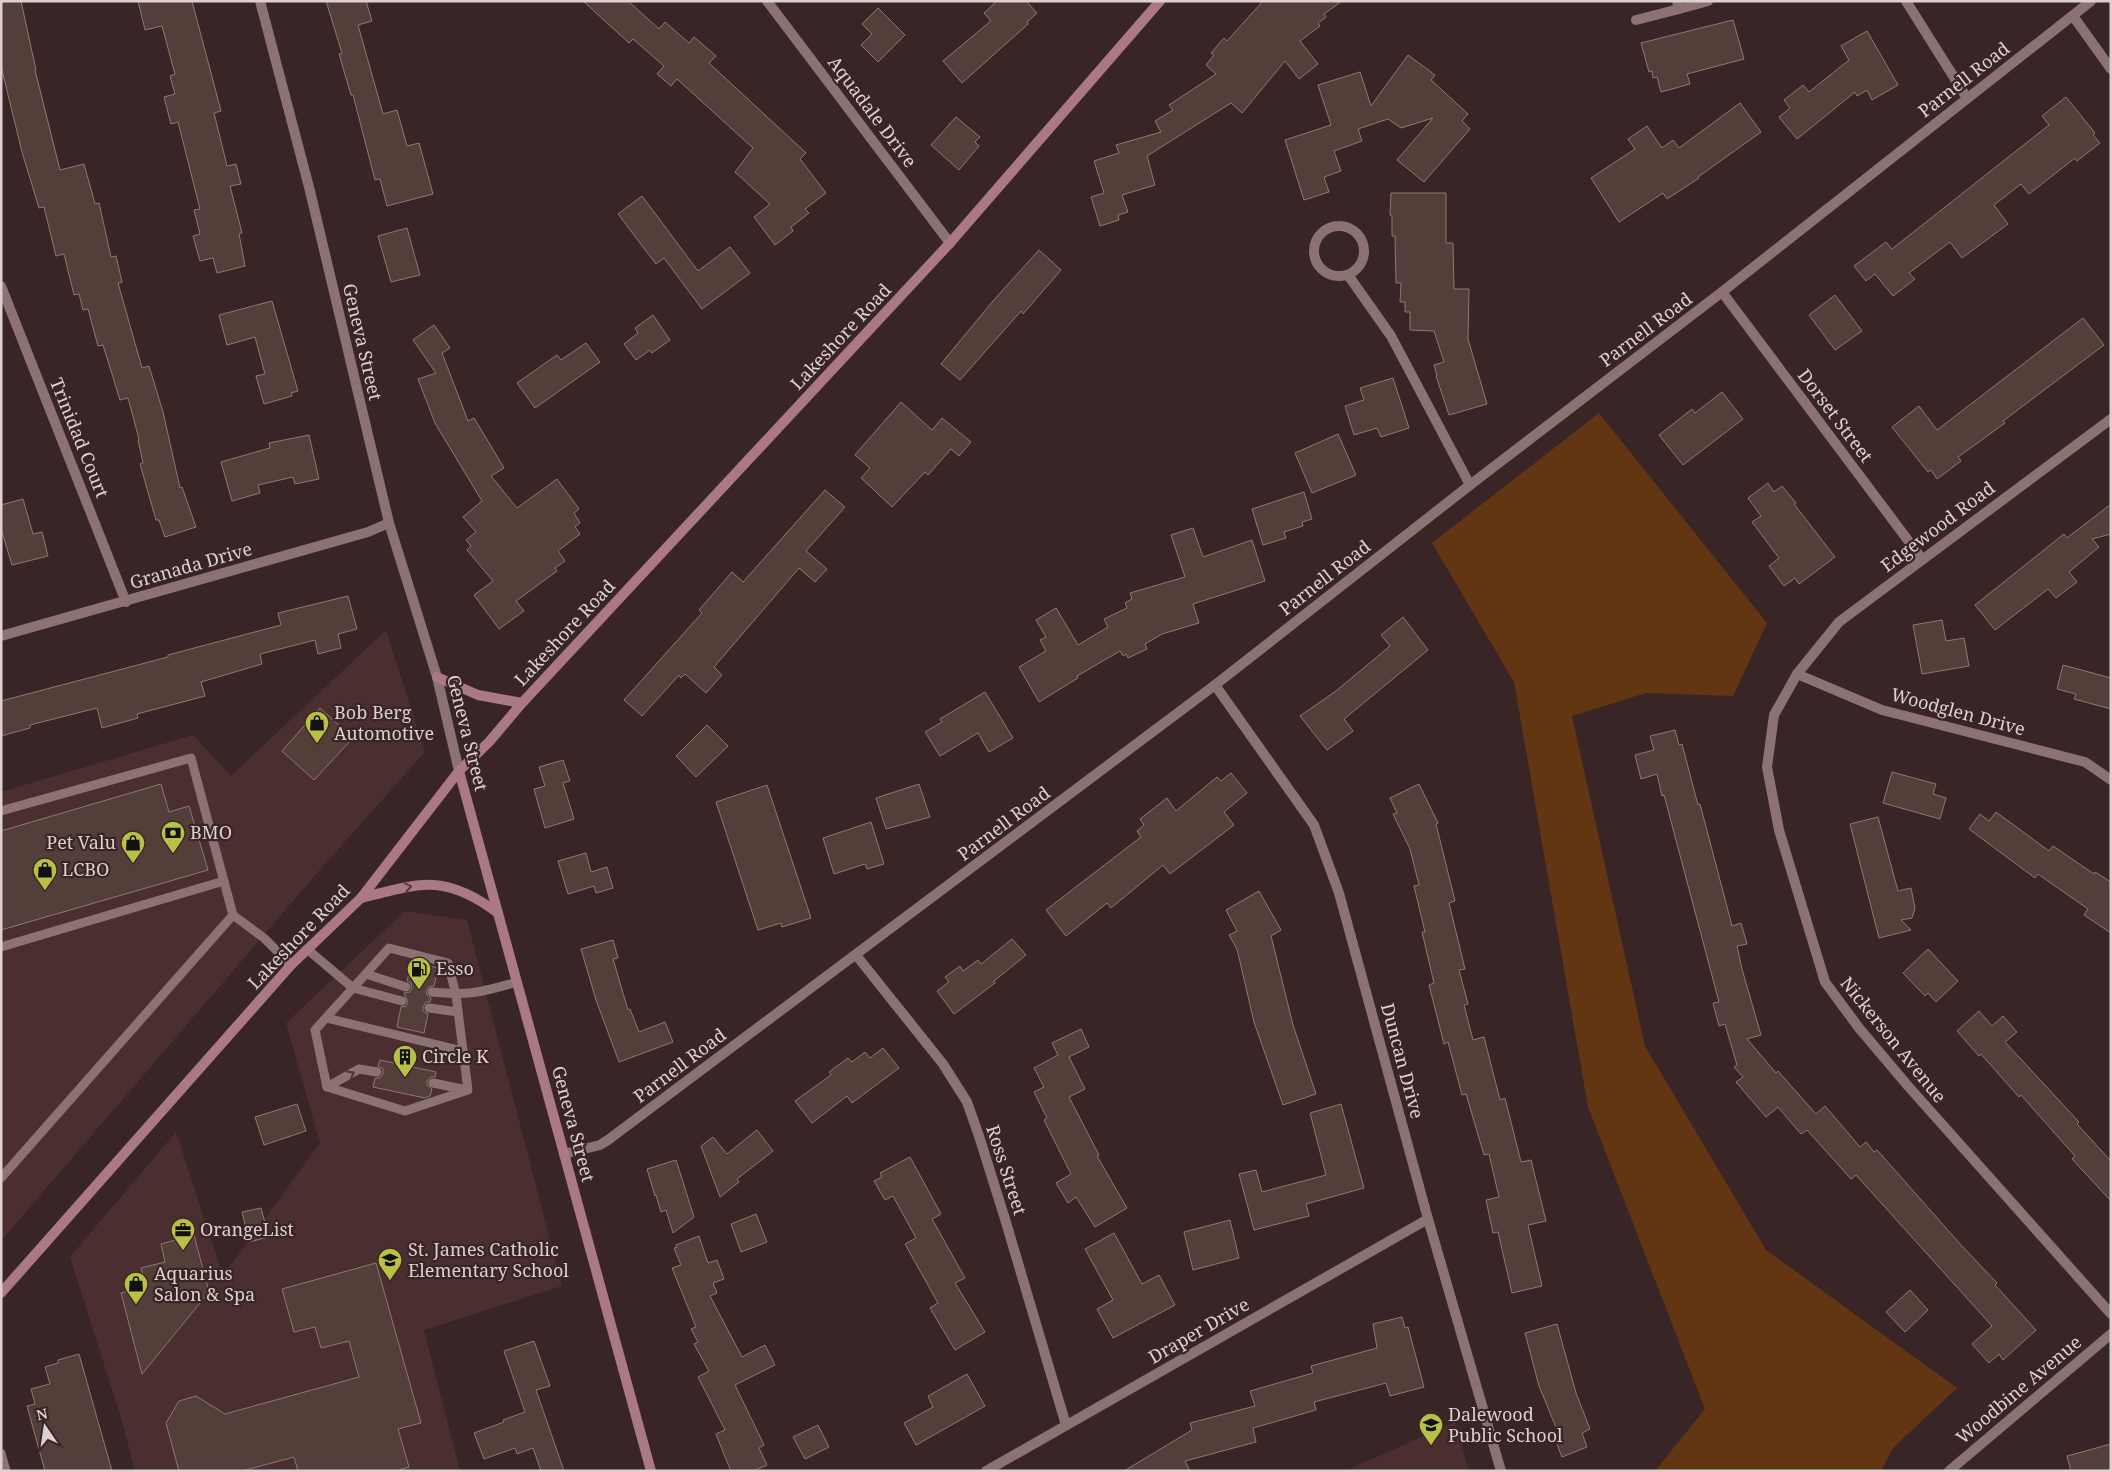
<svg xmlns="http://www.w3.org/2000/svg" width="2112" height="1472" font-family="'Noto Serif',serif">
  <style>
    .built { fill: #4a2e30 }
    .green { fill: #623513 }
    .building { fill: #543e39; stroke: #907872 }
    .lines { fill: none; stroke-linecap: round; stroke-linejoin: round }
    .service { stroke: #8c7273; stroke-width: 9 }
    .minor { stroke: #8c7273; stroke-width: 10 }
    .tertiary { stroke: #8c7273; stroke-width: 10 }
    .secondary { stroke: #ab7886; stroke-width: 10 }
    .oneway { stroke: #563a3e }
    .oneway2 { stroke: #4a3435 }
    .labels { text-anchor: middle; stroke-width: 4.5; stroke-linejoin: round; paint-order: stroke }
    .street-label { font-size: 18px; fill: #ded0d0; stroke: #3a2526 }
    .poi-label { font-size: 18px; fill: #ded0d0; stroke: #3a2526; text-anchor: start }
  </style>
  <rect width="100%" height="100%" fill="#3a2526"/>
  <g class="built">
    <path d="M386 630 425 752 318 872 1 1241V792L193 735 231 776Z"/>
    <path d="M405 911 467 920 562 1286 424 1330 460 1471H135L121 1418 70 1257 176 1132 223 1276 320 1143 286 1023Z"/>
    <path d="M1455 1422 1469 1471H1345Z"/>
  </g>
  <path class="green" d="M1599 413 1767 623 1733 696 1646 693 1572 716 1645 1046 1766 1250 1957 1388 1893 1448 1881 1471H1655L1705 1409 1588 1107 1514 682 1432 543Z"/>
  <g class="building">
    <path d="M1 1H21L36 70H35L60 170 84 164 95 204 99 203 111 257 116 256 122 282 118 283 142 368 149 366 163 412 180 488 182 487 196 527 165 537 159 520H156L140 464 143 463 138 440 139 439 128 398 120 400 103 345 98 346 88 309 83 310 79 294 74 295 64 254 56 256 44 207 39 208 22 152 1 66Z"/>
    <path d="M138 1H192L221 111 214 113 227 166 236 164 241 184 230 186 242 233 239 234 245 266 217 273 213 258 200 261 193 236 200 234 194 210 200 209 178 122 171 124 164 97 175 94 170 76 175 74 162 26 145 30Z"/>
    <path d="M326 1H366L372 21 358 25 383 114 397 110 407 146 419 143 433 194 387 206 380 179 375 180 353 95H351L339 54 342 53Z"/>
    <path d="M583 1H628L659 29 665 22 689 43 694 37 716 56 709 63 806 153 800 159 826 193 805 209 809 213 791 227 793 231 775 245 754 217 770 204 735 172 753 148 677 79 671 86 657 74 664 66 633 39 629 43Z"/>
    <path d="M997 1H1026L1037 13 1027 22 1028 24 962 83 943 61 991 21 984 13Z"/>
    <path d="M1263 1H1342L1324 14 1326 17 1318 23 1320 26 1300 41 1318 64 1299 79 1285 61 1242 113 1231 103 1147 156 1155 185 1122 195 1128 212 1118 215 1119 220 1100 226 1091 197 1104 193 1094 161 1119 153 1116 145 1161 132 1155 121 1173 110 1169 105 1216 74 1206 65 1214 55 1211 53 1224 38 1227 41Z"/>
    <path d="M878 8 905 35 878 62 861 45 872 34 862 24Z"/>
    <path d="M1733 20 1744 59 1687 74 1690 84 1661 92 1657 77 1653 78 1652 71 1649 72 1641 43Z"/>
    <path d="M1867 31 1898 85 1872 100 1867 90 1857 96 1855 92 1797 139 1779 117 1790 108 1784 100 1803 85 1809 92 1849 60 1841 46Z"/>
    <path d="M1408 55 1435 75 1431 80 1468 114 1462 121 1470 129 1424 182 1397 160 1433 118 1401 128 1388 119 1358 129 1362 141 1334 151 1341 171 1324 177 1329 192 1304 200 1285 140 1331 125 1318 85 1360 72 1371 106Z"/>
    <path d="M2066 97 2095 133 2093 135 2100 143 2077 161 2075 158 2029 194 2021 184 1994 205 2008 224 1962 258 1950 242 1909 273 1915 279 1893 296 1875 274 1866 281 1854 266 1886 242 1892 249 1992 170 2049 125 2042 116Z"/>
    <path d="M1740 103 1761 132 1698 177 1699 178 1667 199 1663 193 1619 222 1591 178 1635 149 1628 139 1647 126 1662 148 1673 140 1679 148Z"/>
    <path d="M956 117 980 137 975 142 979 146 959 170 931 145Z"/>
    <path d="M1391 193H1446V243H1453L1454 289H1469L1468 339 1487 404 1449 415 1436 376 1437 375 1434 365 1444 362 1434 331 1410 330V312H1405V302H1400L1401 283H1396L1395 236H1392V216L1390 215Z"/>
    <path d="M642 196 698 271 730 247 750 273 702 309 664 258 656 264 618 214Z"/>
    <path d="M407 228 420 275 391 282 378 236Z"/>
    <path d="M1039 250 1061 270 1023 314 1021 311 960 380 941 364 993 301Z"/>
    <path d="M1835 295 1862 331 1835 350 1809 315Z"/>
    <path d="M272 301 298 391 291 393 292 396 264 404 256 376 265 374 255 337 227 345 219 315Z"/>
    <path d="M653 315 670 340 652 353 650 350 636 360 624 344 638 333 635 328Z"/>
    <path d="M2083 318 2104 345 2003 421 2005 423 1958 457 1961 461 1937 479 1931 470 1928 472 1892 427 1919 406 1937 430Z"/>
    <path d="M434 325 450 348 442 353 468 421 474 418 504 468 491 476 517 508 557 479 579 509 574 513 580 523 575 527 580 534 558 551 565 561 555 568 557 571 516 601 524 611 499 629 474 595 493 581 467 550 471 546 466 540 476 532 463 517 482 501 435 423 418 379 436 373 413 340Z"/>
    <path d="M586 343 600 362 535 408 517 383 557 355 561 360Z"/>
    <path d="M1393 378 1409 428 1381 437 1377 428 1354 435 1345 406 1364 400 1360 388Z"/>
    <path d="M1722 392 1743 419 1683 465 1659 435 1692 409 1695 413Z"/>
    <path d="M901 402 932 430 942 418 971 442 959 456 951 449 928 475 925 472 892 507 861 478 870 468 855 455Z"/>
    <path d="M1338 434 1356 475 1312 493 1295 453Z"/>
    <path d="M309 435 319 479 295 484 293 477 258 485 260 493 232 501 221 462 270 448 269 443Z"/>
    <path d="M1768 483 1774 492 1782 486 1796 503 1794 504 1835 557 1799 584 1795 578 1784 586 1769 566 1779 558 1752 522 1761 516 1748 498Z"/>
    <path d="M825 490 845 507 806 551 827 569 815 582 799 568 714 667 722 675 706 693 685 674 681 678 679 675 642 716 624 700 702 613 699 610 732 572 743 582Z"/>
    <path d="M1304 492 1312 519 1302 522 1303 526 1284 532 1286 538 1263 545 1252 509Z"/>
    <path d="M23 499 33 534 42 532 48 556 12 565 1 529V505Z"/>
    <path d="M2111 504V534L2092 539 2099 547 2069 572 2077 582 2056 598 2048 589 1995 630 1975 605 2064 534 2067 538Z"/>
    <path d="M1193 528 1203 557 1252 540 1265 581 1193 604 1199 623 1162 634 1145 644 1147 649 1128 658 1126 654 1123 656 1120 651 1077 676 1078 678 1039 702 1019 667 1046 651 1040 640 1046 637 1036 620 1056 608 1078 645 1108 627 1104 619 1127 608 1125 603 1132 599 1130 593 1185 577 1171 535Z"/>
    <path d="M348 596 357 629 338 634 341 648 318 654 315 640 260 654 262 664 201 682 205 696 137 714 138 718 102 728 97 708 30 725V728L1 736V701L168 657V655L281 625 278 613Z"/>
    <path d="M1403 617 1428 650 1344 719 1353 731 1327 750 1300 716 1336 691 1390 646 1381 635Z"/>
    <path d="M1942 620 1946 641 1964 638 1969 666 1922 674 1913 625Z"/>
    <path d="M2063 665 2111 678V709L2074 699 2076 694 2057 689Z"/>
    <path d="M985 692 1013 738 989 752 978 733 940 756 925 732 942 722 940 719Z"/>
    <path d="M320 708 353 738 314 780 282 751Z"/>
    <path d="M707 725 728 746 696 777 676 756Z"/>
    <path d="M1675 730 1679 745 1682 744 1698 805 1700 804 1732 926 1741 923 1747 944 1737 946 1742 969 1761 1035 1747 1039 1776 1073 1778 1071 1816 1114 1825 1106 1860 1147 1866 1142 1874 1152 1877 1150 1961 1245 1997 1283 1995 1285 2036 1330 2003 1360 1999 1354 1989 1363 1972 1344 1992 1326 1856 1175 1851 1179 1807 1130 1801 1134 1778 1107 1766 1117 1736 1082 1743 1077 1734 1067 1737 1065 1725 1024 1719 1026 1713 1003 1719 1002 1664 795 1662 796 1657 774 1641 779 1635 755 1654 750 1650 736Z"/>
    <path d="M563 760 570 781 563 783 574 819 545 828 534 789 545 786 539 767Z"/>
    <path d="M1892 772 1936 784 1933 794 1946 798 1940 819 1883 803Z"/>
    <path d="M1231 773 1247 793 1224 812 1234 825 1170 874 1163 865 1111 908 1107 903 1066 936 1046 910 1141 837 1137 831 1144 825 1140 819 1167 798 1176 811 1217 777 1221 781Z"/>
    <path d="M161 784 169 812 189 806 208 870 1 930V831Z"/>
    <path d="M919 784 930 817 886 829 876 798Z"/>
    <path d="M1419 784 1438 823 1436 824 1455 901 1449 903 1465 969 1459 970 1468 1004 1464 1005 1473 1040 1484 1037 1500 1100 1505 1098 1521 1162 1531 1160 1546 1221 1528 1225 1542 1286 1512 1293 1498 1232 1493 1233 1486 1200 1499 1197 1489 1154 1484 1155 1466 1094 1462 1095 1448 1042 1444 1044 1429 985 1434 983 1422 932H1425L1414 886 1419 885 1410 849 1393 814 1397 813 1390 798Z"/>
    <path d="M767 785 811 918 782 927 781 923 758 930 716 802Z"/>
    <path d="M1996 812 2049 851 2053 846 2094 874 2095 872 2111 882V933L2084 915 2088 909 2038 874 2035 878 1969 829 1980 814 1989 821Z"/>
    <path d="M1878 817 1898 891 1911 888 1915 908 1912 918 1901 920 1911 930 1879 938 1850 824Z"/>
    <path d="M871 822 884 864 867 869 865 864 834 874 823 838Z"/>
    <path d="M586 853 591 872 607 867 613 888 596 893 594 886 568 894 558 861Z"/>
    <path d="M1259 891 1281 930 1271 936 1293 1025 1316 1094 1283 1105 1254 1022 1237 949 1229 935 1237 931 1226 910Z"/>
    <path d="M1012 939 1026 955 994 981 995 983 954 1014 937 991 949 982 945 977 960 966 963 971 978 960 981 964Z"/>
    <path d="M613 940 618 958 613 959 628 1010 630 1009 639 1032 665 1022 673 1042 619 1062 596 1000 581 949Z"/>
    <path d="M1928 949 1958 981 1936 1002 1928 993 1925 996 1903 973Z"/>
    <path d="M412 962 438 968 434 986 429 987 426 991 427 995 431 998 430 1002H426L423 1007V1011L428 1014 424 1033 397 1027 401 1007 406 1006 408 1002 404 993 410 992 412 988 411 983 407 981Z"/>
    <path d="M1979 1011 1992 1026 2003 1016 2017 1032 2005 1042 2079 1122 2077 1124 2111 1161V1201L2072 1159 2075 1156 2021 1095 2019 1097 1981 1054 1979 1056 1957 1031Z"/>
    <path d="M1081 1029 1089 1047 1069 1057 1085 1089 1069 1097 1099 1155 1097 1156 1127 1208 1095 1227 1076 1197 1068 1203 1056 1183 1071 1174 1044 1120 1047 1118 1034 1092 1044 1087 1034 1068 1058 1055 1052 1043Z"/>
    <path d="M883 1048 899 1068 852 1103 847 1096 812 1123 795 1101 831 1075 829 1072 848 1058 852 1062 865 1052 870 1058Z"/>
    <path d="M380 1060 436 1072 435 1077H431L427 1081V1085L432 1089 430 1096 425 1098 373 1087 375 1078H380L383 1074V1069L378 1066Z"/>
    <path d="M297 1104 306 1131 264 1145 255 1117Z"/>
    <path d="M1341 1104 1364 1188 1306 1204 1309 1216 1254 1230 1239 1174 1256 1170 1262 1192 1326 1175 1310 1113Z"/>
    <path d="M757 1130 773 1151 737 1179 739 1182 720 1197 701 1146 713 1137 727 1154Z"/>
    <path d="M910 1157 941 1214 932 1219 965 1278 955 1283 985 1332 955 1350 930 1308 938 1303 905 1244 916 1238 893 1196 885 1200 874 1181 882 1177 880 1173Z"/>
    <path d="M676 1160 694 1217 673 1233 666 1210 661 1212 656 1195 655 1196 647 1169Z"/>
    <path d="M261 1208 269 1237 249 1242 242 1212Z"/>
    <path d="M756 1214 767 1242 741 1252 731 1224Z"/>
    <path d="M1230 1220 1239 1258 1193 1270 1184 1232Z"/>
    <path d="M1114 1233 1142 1284 1159 1275 1175 1305 1113 1338 1097 1309 1113 1300 1085 1249Z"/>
    <path d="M194 1235 209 1292 142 1374 121 1293 146 1287 141 1268 165 1262 161 1244Z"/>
    <path d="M699 1236 708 1263 717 1260 724 1279 713 1283 717 1293 710 1296 742 1357 765 1345 775 1365 735 1385 764 1445 759 1448 767 1465 753 1471H731L723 1452 716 1434 725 1430 698 1377 709 1371 694 1344 698 1342 691 1329 696 1327 672 1268 681 1265 674 1248 677 1247 676 1245Z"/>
    <path d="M376 1263 421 1423 398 1429 409 1467 396 1471H298L294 1457 242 1471H179L166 1423 179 1401 196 1396 225 1414 359 1377 349 1341 321 1348 315 1327 294 1332 282 1289Z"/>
    <path d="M1910 1290 1928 1310 1905 1332 1886 1312Z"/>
    <path d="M1402 1317 1405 1328 1408 1327 1424 1387 1390 1396 1386 1383 1314 1402 1316 1410 1253 1428 1256 1442 1185 1461 1190 1471H1124L1192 1430 1190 1423 1255 1406 1250 1391 1313 1373 1311 1366 1377 1348 1373 1324Z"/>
    <path d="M1557 1324 1576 1393 1590 1429 1582 1433 1587 1447 1562 1457 1555 1439 1560 1437 1539 1386 1525 1333Z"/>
    <path d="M534 1341 550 1386 536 1390 564 1471H541L533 1448 517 1454 515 1448 484 1459 474 1433 504 1422 503 1420 525 1412 504 1351Z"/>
    <path d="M79 1354 112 1471H45L27 1406 35 1404 31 1389 50 1384 45 1367 58 1363V1360Z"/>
    <path d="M967 1374 985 1406 916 1445 904 1423 933 1407 928 1396Z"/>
    <path d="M818 1425 829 1447 805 1459 793 1437Z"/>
    <path d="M2111 1444V1471H2071L2067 1456Z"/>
  </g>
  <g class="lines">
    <g class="service">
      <path d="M1 811 191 758 233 915 264 938 291 965"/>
      <path d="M1 947 224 881"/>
      <path d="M307 949 353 988 315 1030 327 1087 405 1111 468 1090 456 995 448 963 389 948 353 988 402 1001"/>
      <path d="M366 974 406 987"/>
      <path d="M432 992C468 996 483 992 517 982"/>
      <path d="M429 1008 458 1012"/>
      <path d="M326 1018 463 1051"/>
      <path d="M433 1083 467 1090"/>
      <path d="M327 1087 359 1069 377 1072"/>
      <path d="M1 1178 233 915"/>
      <path d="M1 1453 6 1471"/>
    </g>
    <g class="minor">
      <path d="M767 1 950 243"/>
      <path d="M1906 1 1967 98"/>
      <path d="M1679 9 1708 1"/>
      <path d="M2073 16 2111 69"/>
      <path d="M1636 20 1679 9 1677 1"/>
      <circle cx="1339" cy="251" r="25"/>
      <path d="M1348 275 1391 336 1470 485"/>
      <path d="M1 286 126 602"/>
      <path d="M1722 292 1922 559"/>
      <path d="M2111 419 1839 622 1797 674 1774 715 1767 767 1779 830 1825 982 1859 1028 1908 1086 2111 1314"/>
      <path d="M1 636 368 532 389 523"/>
      <path d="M1797 674 1882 710 2085 762 2111 780"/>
      <path d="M1215 685 1314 825 1339 893 1428 1219 1501 1471"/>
      <path d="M856 955 943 1064 967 1102 979 1136 1005 1219 1066 1425"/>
      <path d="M986 1471 1428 1219"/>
      <path d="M1949 1471 2111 1334"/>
    </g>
    <g class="tertiary">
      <path d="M260 1 310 191 389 523 437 677 459 771"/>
      <path d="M564 1154 600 1145 608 1140 1215 685 1470 485 1722 292 2091 1"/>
    </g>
    <g class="secondary">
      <path d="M437 677 478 695 522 703"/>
      <path d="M459 771 651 1471"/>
      <path d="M361 898C421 883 444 873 498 913"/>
      <path d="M1 1293 291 965 361 898 459 771 489 742 522 703 950 243 1160 1"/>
    </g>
  </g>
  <defs><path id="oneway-chevron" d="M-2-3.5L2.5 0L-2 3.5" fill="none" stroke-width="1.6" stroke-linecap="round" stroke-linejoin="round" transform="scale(1.25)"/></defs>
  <use class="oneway" href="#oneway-chevron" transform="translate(408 887) rotate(-10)"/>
  <use class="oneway2" href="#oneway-chevron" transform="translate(351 1074) rotate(-30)"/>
  <defs>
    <symbol id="shop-pin" viewBox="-11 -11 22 30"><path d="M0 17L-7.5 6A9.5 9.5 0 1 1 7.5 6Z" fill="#b8c146" stroke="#3a2526"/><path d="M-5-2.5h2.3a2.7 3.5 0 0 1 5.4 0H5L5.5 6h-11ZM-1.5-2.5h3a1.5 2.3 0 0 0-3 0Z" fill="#111"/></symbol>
    <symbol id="bank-pin" viewBox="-11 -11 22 30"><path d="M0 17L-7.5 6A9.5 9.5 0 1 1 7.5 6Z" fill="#b8c146" stroke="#3a2526"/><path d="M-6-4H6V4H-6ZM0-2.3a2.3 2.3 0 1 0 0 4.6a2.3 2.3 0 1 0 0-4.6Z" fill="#111"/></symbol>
    <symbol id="fuel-pin" viewBox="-11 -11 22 30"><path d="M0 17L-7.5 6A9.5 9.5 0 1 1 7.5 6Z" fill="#b8c146" stroke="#3a2526"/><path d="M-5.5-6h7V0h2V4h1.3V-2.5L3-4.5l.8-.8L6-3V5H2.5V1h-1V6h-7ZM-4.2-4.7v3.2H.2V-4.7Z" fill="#111"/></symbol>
    <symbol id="building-pin" viewBox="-11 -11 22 30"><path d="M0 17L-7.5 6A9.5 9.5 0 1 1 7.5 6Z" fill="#b8c146" stroke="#3a2526"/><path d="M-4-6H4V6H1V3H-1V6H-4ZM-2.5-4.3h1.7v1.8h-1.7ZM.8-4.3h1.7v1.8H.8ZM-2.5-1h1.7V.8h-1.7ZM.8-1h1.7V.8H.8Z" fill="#111"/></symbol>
    <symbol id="office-pin" viewBox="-11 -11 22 30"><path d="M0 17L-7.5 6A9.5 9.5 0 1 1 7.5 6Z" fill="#b8c146" stroke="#3a2526"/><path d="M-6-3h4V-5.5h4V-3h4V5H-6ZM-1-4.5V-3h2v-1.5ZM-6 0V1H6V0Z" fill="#111"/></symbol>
    <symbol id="school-pin" viewBox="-11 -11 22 30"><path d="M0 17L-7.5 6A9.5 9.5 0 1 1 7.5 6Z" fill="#b8c146" stroke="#3a2526"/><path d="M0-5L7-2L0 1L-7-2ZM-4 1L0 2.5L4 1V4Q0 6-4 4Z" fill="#111"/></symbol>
  </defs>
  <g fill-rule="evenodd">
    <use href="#shop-pin" x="303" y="709" width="28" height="38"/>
    <use href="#bank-pin" x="159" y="819" width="28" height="38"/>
    <use href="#shop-pin" x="119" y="829" width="28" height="38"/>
    <use href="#shop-pin" x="31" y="856" width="28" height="38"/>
    <use href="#fuel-pin" x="405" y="955" width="28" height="38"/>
    <use href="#building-pin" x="391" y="1043" width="28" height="38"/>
    <use href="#office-pin" x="169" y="1216" width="28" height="38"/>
    <use href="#school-pin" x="376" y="1246" width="28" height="38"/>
    <use href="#shop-pin" x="122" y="1270" width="28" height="38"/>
    <use href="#school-pin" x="1417" y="1411" width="28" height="38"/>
  </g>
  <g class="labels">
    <g class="street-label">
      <text transform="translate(1964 80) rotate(-38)" y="6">Parnell Road</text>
      <text transform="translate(872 112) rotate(53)" y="6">Aquadale Drive</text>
      <text transform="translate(1646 330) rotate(-37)" y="6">Parnell Road</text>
      <text transform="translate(841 337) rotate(-47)" y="6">Lakeshore Road</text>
      <text transform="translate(362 342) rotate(77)" y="6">Geneva Street</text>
      <text transform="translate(1835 416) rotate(53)" y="6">Dorset Street</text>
      <text transform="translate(79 438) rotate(68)" y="6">Trinidad Court</text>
      <text transform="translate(1938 527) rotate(-37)" y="6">Edgewood Road</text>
      <text transform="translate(191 566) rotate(-16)" y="6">Granada Drive</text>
      <text transform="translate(1325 578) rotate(-38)" y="6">Parnell Road</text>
      <text transform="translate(565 633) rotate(-47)" y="6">Lakeshore Road</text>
      <text transform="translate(1958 712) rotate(15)" y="6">Woodglen Drive</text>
      <text transform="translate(467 733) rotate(76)" y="6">Geneva Street</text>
      <text transform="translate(1004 824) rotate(-37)" y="6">Parnell Road</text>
      <text transform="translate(299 937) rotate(-46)" y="6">Lakeshore Road</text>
      <text transform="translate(1893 1040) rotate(51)" y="6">Nickerson Avenue</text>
      <text transform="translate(1402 1061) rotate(75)" y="6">Duncan Drive</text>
      <text transform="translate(680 1066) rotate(-37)" y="6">Parnell Road</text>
      <text transform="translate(573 1124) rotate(75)" y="6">Geneva Street</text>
      <text transform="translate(1006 1170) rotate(72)" y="6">Ross Street</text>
      <text transform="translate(1199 1331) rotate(-30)" y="6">Draper Drive</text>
      <text transform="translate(2019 1390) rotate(-40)" y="6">Woodbine Avenue</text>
    </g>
    <g class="poi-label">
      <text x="334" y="719">Bob Berg<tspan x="334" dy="21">Automotive</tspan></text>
      <text x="190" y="839">BMO</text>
      <text x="116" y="849" text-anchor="end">Pet Valu</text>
      <text x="62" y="876">LCBO</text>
      <text x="436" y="975">Esso</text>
      <text x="422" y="1063">Circle K</text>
      <text x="200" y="1236">OrangeList</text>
      <text x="408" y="1256">St. James Catholic<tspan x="408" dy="21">Elementary School</tspan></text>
      <text x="154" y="1280">Aquarius<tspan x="154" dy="21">Salon &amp; Spa</tspan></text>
      <text x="1448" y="1421">Dalewood<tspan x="1448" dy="21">Public School</tspan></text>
    </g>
  </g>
  <rect width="2112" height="1472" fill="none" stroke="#ded0d0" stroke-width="5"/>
  <g transform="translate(45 1427) rotate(347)" stroke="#3a2526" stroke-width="4" paint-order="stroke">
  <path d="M0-4L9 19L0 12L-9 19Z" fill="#ded0d0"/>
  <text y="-8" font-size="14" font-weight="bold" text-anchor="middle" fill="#ded0d0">N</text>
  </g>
</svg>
